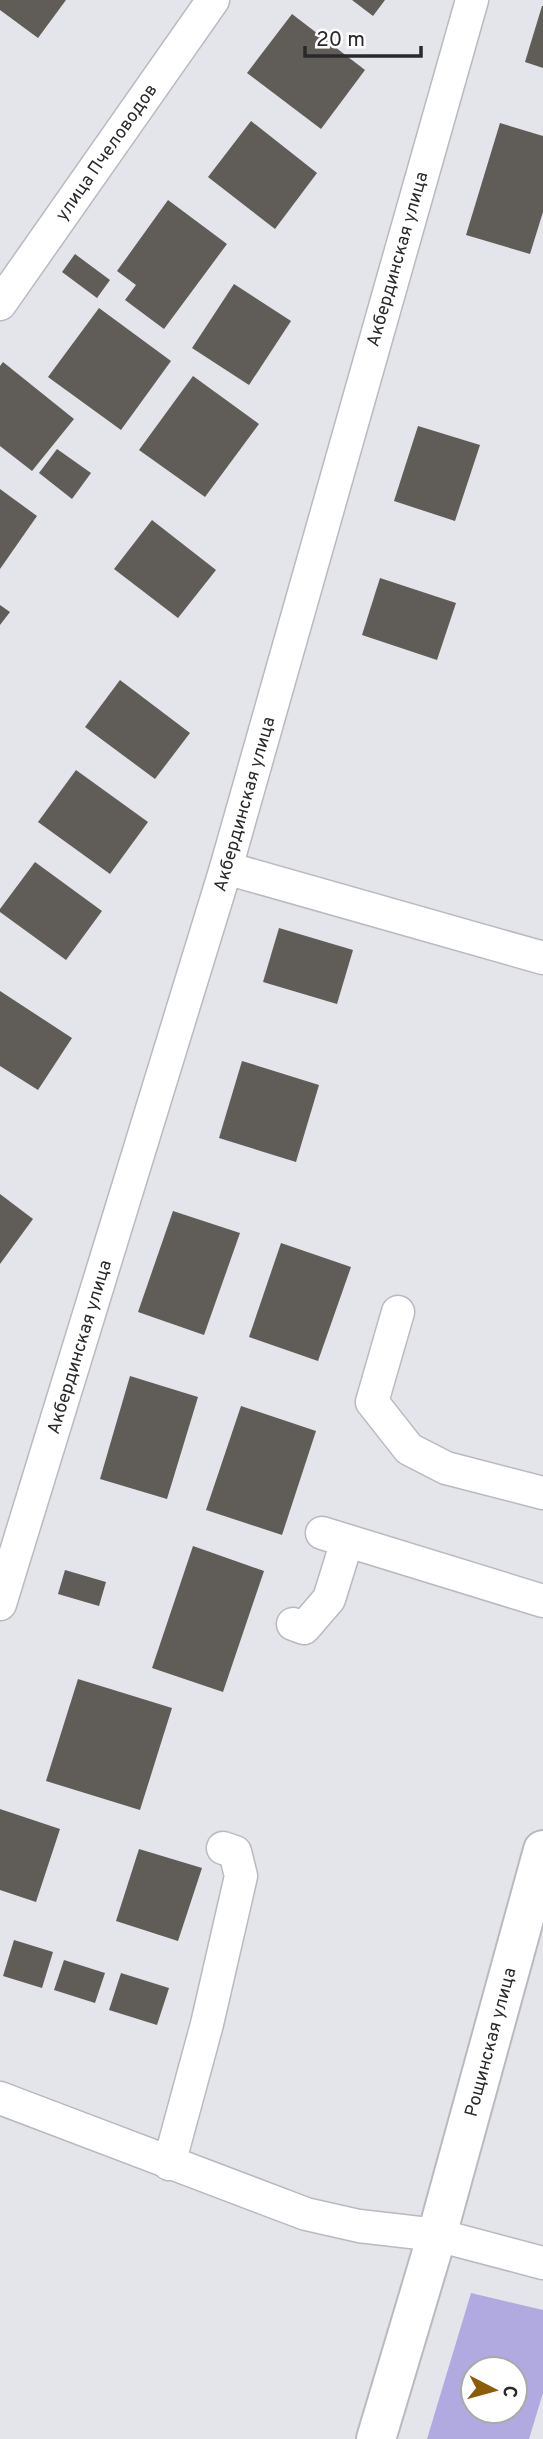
<svg xmlns="http://www.w3.org/2000/svg" width="543" height="2439" font-family="Overpass,sans-serif">
  <style>
    .green { fill: #b0aae0; fill-rule: evenodd }
    .building { fill: #605c57 }
    .lines { fill: none; stroke-linecap: round; stroke-linejoin: round }
    .street-casing { stroke: #b9b9bf; stroke-width: 35 }
    .secondary-casing { stroke: #b9b9bf; stroke-width: 42 }
    .street { stroke: #fff; stroke-width: 32 }
    .secondary { stroke: #fff; stroke-width: 38 }
    .labels { text-anchor: middle; stroke-width: 7; stroke-linejoin: round; paint-order: stroke }
    .street-label { font-size: 18px; fill: #29292b; stroke: #fff }
  </style>
  <rect width="100%" height="100%" fill="#e4e4eb"/>
  <path class="green" d="M471 2293 543 2310V2393L529 2439H427ZM515 2369V2411H473V2369Z"/>
  <g class="building">
    <path d="M0 0H66L38 38 0 10Z"/>
    <path d="M352 0H385L373 16Z"/>
    <path d="M542 6H543V68L525 62Z"/>
    <path d="M292 14 365 70 321 129 247 73Z"/>
    <path d="M251 121 317 173 275 229 208 177Z"/>
    <path d="M500 123 543 136V212L530 254 466 235Z"/>
    <path d="M168 200 227 244 164 329 125 300 136 285 117 271Z"/>
    <path d="M75 254 110 280 97 298 62 272Z"/>
    <path d="M234 284 291 321 249 385 192 348Z"/>
    <path d="M99 308 171 361 121 430 48 377Z"/>
    <path d="M3 362 74 419 32 471 0 446V366Z"/>
    <path d="M193 376 259 424 205 497 139 450Z"/>
    <path d="M418 426 480 445 455 521 394 501Z"/>
    <path d="M57 449 91 473 72 499 39 473Z"/>
    <path d="M0 489 37 516 0 569Z"/>
    <path d="M152 520 216 570 178 618 114 569Z"/>
    <path d="M380 578 456 603 437 660 362 635Z"/>
    <path d="M0 605 10 612 0 625Z"/>
    <path d="M120 680 190 733 155 779 85 727Z"/>
    <path d="M76 770 148 822 110 874 38 822Z"/>
    <path d="M35 862 102 911 66 960 0 912V909Z"/>
    <path d="M279 928 353 950 337 1004 263 982Z"/>
    <path d="M0 991 72 1038 38 1090 0 1066Z"/>
    <path d="M242 1061 319 1085 296 1162 219 1138Z"/>
    <path d="M0 1194 33 1219 0 1264Z"/>
    <path d="M173 1211 240 1233 204 1335 138 1312Z"/>
    <path d="M281 1243 351 1267 318 1361 249 1337Z"/>
    <path d="M130 1376 198 1397 167 1499 100 1479Z"/>
    <path d="M241 1406 316 1431 282 1535 206 1510Z"/>
    <path d="M193 1546 264 1571 223 1692 152 1668Z"/>
    <path d="M65 1570 106 1582 99 1606 58 1594Z"/>
    <path d="M78 1679 172 1708 140 1810 46 1781Z"/>
    <path d="M0 1809 60 1829 36 1902 0 1890Z"/>
    <path d="M139 1849 202 1868 178 1941 116 1921Z"/>
    <path d="M14 1940 53 1952 42 1988 3 1976Z"/>
    <path d="M64 1960 105 1973 95 2003 54 1990Z"/>
    <path d="M121 1973 169 1988 157 2025 109 2010Z"/>
  </g>
  <g class="lines">
    <defs>
      <g id="street">
        <path d="M0 304 213 0"/>
        <path d="M226 868 543 958"/>
        <path d="M398 1312 372 1402 409 1449 446 1468 543 1493"/>
        <path d="M322 1533 543 1601"/>
        <path d="M0 1604 226 868 472 0"/>
        <path d="M293 1624 304 1628 329 1599 347 1541"/>
        <path d="M0 2098 306 2214 359 2226 437 2235 543 2263"/>
        <path d="M169 2164 207 2024 241 1876 235 1852 223 1848"/>
      </g>
      <path id="secondary" d="M376 2439 437 2235 543 1850"/>
    </defs>
    <use href="#street" class="street-casing"/>
    <use href="#secondary" class="secondary-casing"/>
    <use href="#street" class="street"/>
    <use href="#secondary" class="secondary"/>
  </g>
  <g class="labels">
    <g class="street-label">
      <text transform="translate(106 152) rotate(-55)" y="6">улица Пчеловодов</text>
      <text transform="translate(397 259) rotate(-74)" y="6">Акбердинская улица</text>
      <text transform="translate(244 804) rotate(-74)" y="6">Акбердинская улица</text>
      <text transform="translate(79 1347) rotate(-73)" y="6">Акбердинская улица</text>
      <text transform="translate(490 2042) rotate(-75)" y="6">Рощинская улица</text>
    </g>
  </g>
  <g transform="translate(494 2390) rotate(96)"><circle r="33" fill="#ffffff" stroke="#a9a9aa" stroke-width="2"/>
  <path d="M0-5L12 26L0 18L-12 26Z" fill="#8d5c07"/>
  <text y="-10" font-size="19" font-weight="bold" text-anchor="middle" fill="#29292b">С</text>
  </g>
  <path d="M305 46v10h116v-10" fill="none" stroke="#29292b" stroke-width="3.5"/>
  <text x="316" y="46" font-size="21" fill="#29292b" stroke="#ffffff" stroke-width="5" paint-order="stroke">20 m</text>
</svg>
